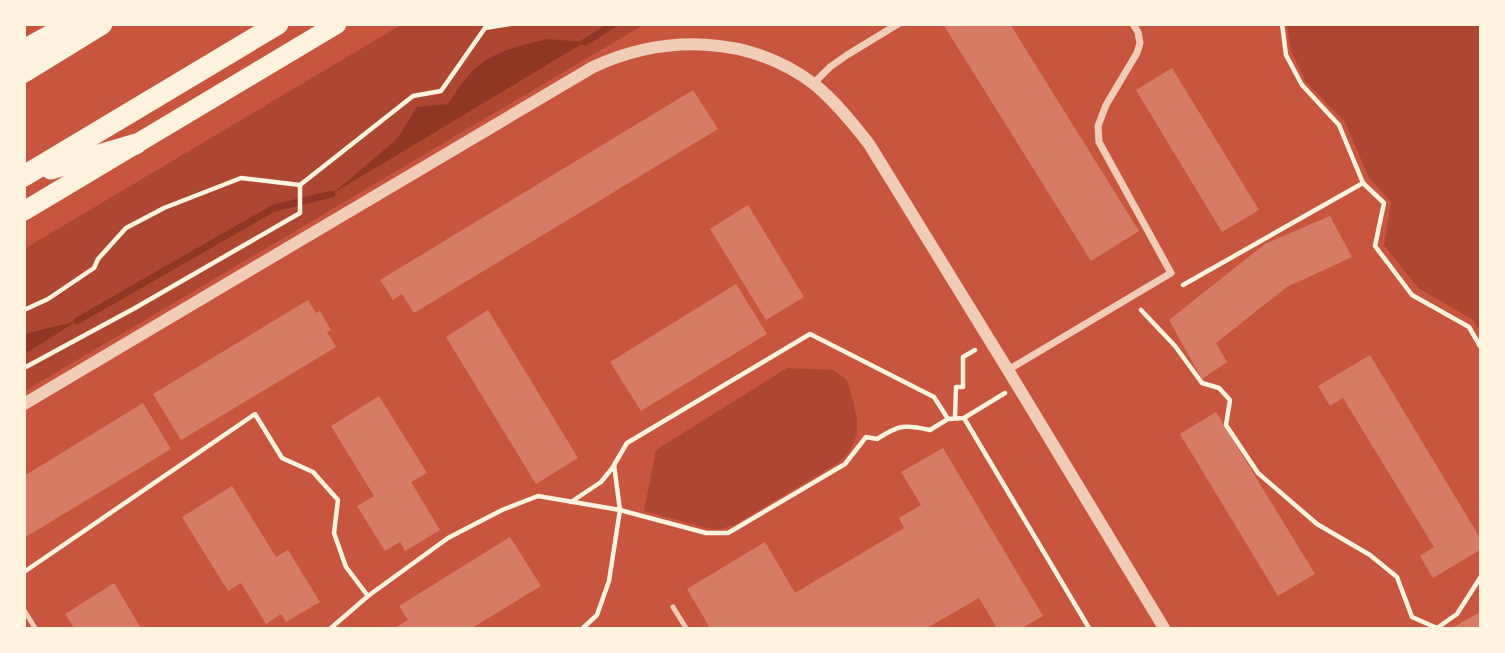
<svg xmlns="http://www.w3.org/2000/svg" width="1505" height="653" font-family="Roboto,sans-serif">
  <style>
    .green { fill: #ae4732 }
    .water { fill: #8f3625 }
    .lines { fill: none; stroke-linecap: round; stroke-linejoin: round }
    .stream { stroke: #8f3625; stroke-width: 7 }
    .building { fill: #d67c66 }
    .path { stroke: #fff3e0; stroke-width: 4.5 }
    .service { stroke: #f1ccb7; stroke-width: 5 }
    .minor { stroke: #f1ccb7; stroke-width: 7 }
    .tertiary { stroke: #f1ccb7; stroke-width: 12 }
    .trunk { stroke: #fff3e0; stroke-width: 19 }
    .motorway { stroke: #fff3e0; stroke-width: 21 }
  </style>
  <rect width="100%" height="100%" fill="#c8553d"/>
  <g class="green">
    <path d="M401 25H643L25 391 24 249Z"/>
    <path d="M1287 25H1480V331L1472 319 1418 288 1384 245 1391 202 1369 178 1345 122 1306 82 1291 51Z"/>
    <path d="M787 368 833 370 847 380C856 412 868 438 838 463L734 525 721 529H711L644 511 656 450Z"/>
  </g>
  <g class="water">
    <path d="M547 39 585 42 332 194 397 139 417 107 448 104C453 97 458 88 464 81 484 53 515 47 547 39Z"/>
    <path d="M77 321 25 354V334Z"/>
  </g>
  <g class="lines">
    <g class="stream">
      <path d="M585 42 614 24"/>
      <path d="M77 321 274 208 332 194"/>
    </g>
  </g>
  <g class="building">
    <path d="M943 24H1010L1139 231 1091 261Z"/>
    <path d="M1172 68 1259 210 1222 232 1136 90Z"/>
    <path d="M693 90 718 129 414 313 402 294 393 300 380 280Z"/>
    <path d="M748 205 804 297 766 320 710 229Z"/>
    <path d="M1330 216 1352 257 1287 287 1216 343 1227 362 1202 379 1169 320 1265 244Z"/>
    <path d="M736 284 767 334 641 411 610 362Z"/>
    <path d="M308 300 316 313 320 311 331 330 327 332 336 347 181 440 153 394Z"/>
    <path d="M488 310 578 458 536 484 446 337Z"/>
    <path d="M1370 355 1480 538V550L1433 578 1420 556 1434 547 1343 398 1330 406 1318 386Z"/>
    <path d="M379 396 427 473 411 482 440 530 405 551 400 542 385 551 357 506 374 496 331 426Z"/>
    <path d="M143 403 171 449 24 538V476Z"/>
    <path d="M1216 412 1315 574 1278 596 1180 434Z"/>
    <path d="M943 448 1043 616 1022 628H997L979 598 927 628H710L687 589 765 542 795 593 904 528 899 518 921 505 901 472Z"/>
    <path d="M232 486 276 557 288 550 320 602 286 622 281 614 266 624 241 583 228 591 182 517Z"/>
    <path d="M510 537 541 586 472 628H395L408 620 399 606Z"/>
    <path d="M114 583 141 628H74L65 614Z"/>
    <path d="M1480 612V628H1452Z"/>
  </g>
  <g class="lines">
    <g class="path">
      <path d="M1282 24 1286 55 1302 85 1339 125 1363 183"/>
      <path d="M1183 285 1363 183 1384 203 1375 246 1412 295 1469 327 1480 346"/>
      <path d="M24 310 48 299 94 268 98 259 126 228 164 208 241 178 300 185 413 96 441 91 485 28 510 24"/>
      <path d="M1141 310 1175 346 1202 383 1219 388 1230 400 1226 425 1258 473 1317 524 1370 555 1397 577 1412 617 1437 628 1457 614 1480 578"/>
      <path d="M24 368 135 308 300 213V185"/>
      <path d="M955 418 956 387H963V357L975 350"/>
      <path d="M964 418 1089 628"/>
      <path d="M571 502 601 482 614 466"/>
      <path d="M24 572 255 414 282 458 313 472 338 500 334 533 346 567 368 596"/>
      <path d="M331 628 368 596 448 538 502 510 538 496 620 510 614 465 627 443 810 334 934 397 948 419 964 418 1005 393"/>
      <path d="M583 628 597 615 609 581 620 510 706 533H728L845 464 866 437 877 439C899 425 904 424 930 430L948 419"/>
    </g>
    <g class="service">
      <path d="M673 607 686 628"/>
      <path d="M24 610 35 628"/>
    </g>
    <g class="minor">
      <path d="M813 84 830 67 847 55 898 24"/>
      <path d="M1008 370 1171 273 1099 142 1098 126 1106 105 1137 53 1140 43 1138 32 1133 24"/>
    </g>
    <path class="tertiary" d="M24 404 593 67C665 34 749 35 814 84 835 101 852 122 869 144L1008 370 1164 628"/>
    <path class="trunk" d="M24 211 337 24"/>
    <g class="motorway">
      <path d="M24 50 71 24"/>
      <path d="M24 72 102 24"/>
      <path d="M51 169 136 144"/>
      <path d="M24 176 278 24"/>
    </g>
  </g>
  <rect width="1505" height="653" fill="none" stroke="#fff3e0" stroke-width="52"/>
</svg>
